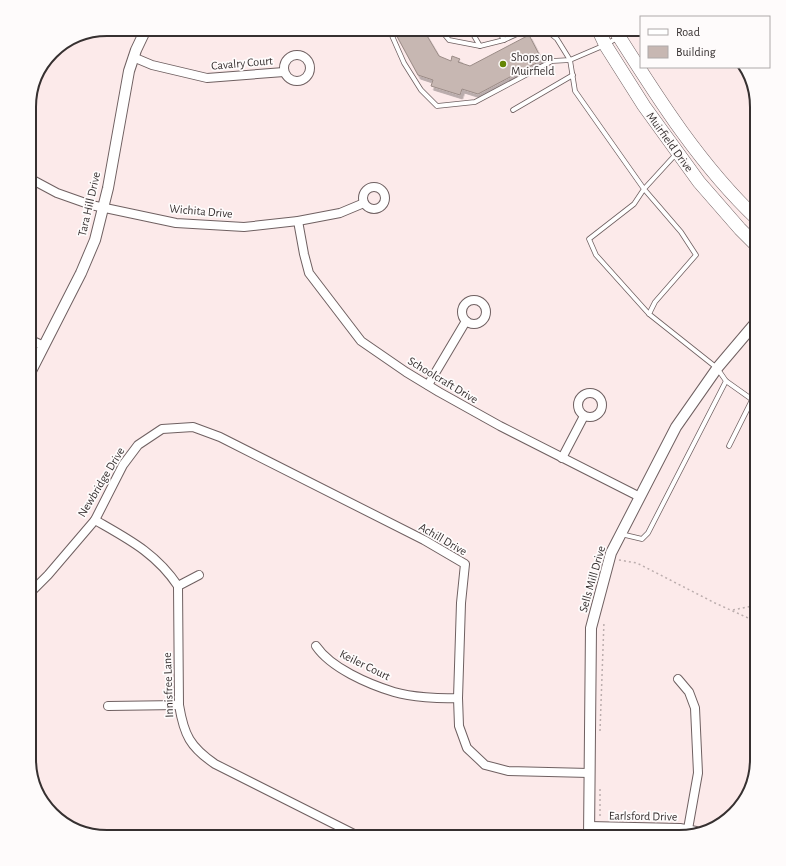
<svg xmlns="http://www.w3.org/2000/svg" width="786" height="866" font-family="'Alegreya Sans',sans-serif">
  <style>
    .building { fill: #c7b7b2; stroke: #9b8c87; filter: url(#shadow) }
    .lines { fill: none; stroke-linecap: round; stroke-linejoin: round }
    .service-casing { stroke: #6f6061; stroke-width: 5.5 }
    .minor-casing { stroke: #6f6061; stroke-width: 10 }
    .tertiary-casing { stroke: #6f6061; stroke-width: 12 }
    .primary-casing { stroke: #6f6061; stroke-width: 14 }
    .path { stroke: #bcaeae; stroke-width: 1.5; stroke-dasharray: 2 3; stroke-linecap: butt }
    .service { stroke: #fff; stroke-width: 4 }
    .minor { stroke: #fff; stroke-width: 8 }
    .tertiary { stroke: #fff; stroke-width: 10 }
    .primary { stroke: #fff; stroke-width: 13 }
    .poi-dot { fill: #648604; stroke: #fefbfb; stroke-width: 1.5 }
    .labels { text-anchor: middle; stroke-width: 3.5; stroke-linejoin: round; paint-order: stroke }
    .poi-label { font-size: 12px; fill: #363030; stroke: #fefbfb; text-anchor: start }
    .street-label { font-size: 12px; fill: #363030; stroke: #fefbfb }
    .rim { fill: none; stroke: #363030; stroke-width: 2 }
  </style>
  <defs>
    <filter id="shadow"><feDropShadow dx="2.5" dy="4" stdDeviation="0" flood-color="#0004"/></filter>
  </defs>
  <rect width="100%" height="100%" fill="#fceaea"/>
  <path class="building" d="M393 29H423L439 56 451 61 452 56 460 59 458 62 470 66 529 35 542 60 478 94 462 89 460 95 431 86 433 80 418 75Z"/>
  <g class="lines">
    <defs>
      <g id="service">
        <path d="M389 29 404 63 421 90 437 106 475 102 552 61 570 60 605 45 617 38"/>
        <path d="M440 29 449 40 480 46 504 40 528 29"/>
        <path d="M470 29 480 46"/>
        <path d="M498 29 504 40"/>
        <path d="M545 29 557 39 570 60 575 91 644 189 634 204 589 239 596 255 649 314"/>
        <path d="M513 110 573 75"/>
        <path d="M676 154 644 189 681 232 696 255 655 302 649 314 717 368 726 381 757 403"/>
        <path d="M729 446 752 400 757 394"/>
        <path d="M621 534 642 539 648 533 726 381"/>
      </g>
      <g id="minor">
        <circle cx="297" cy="68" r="13"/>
        <path d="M133 57 152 65 207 78 284 72"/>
        <path d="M29 178 57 193 91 205 176 223 244 227 298 221 340 213 364 203"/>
        <circle cx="374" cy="198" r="11"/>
        <path d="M298 221 304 254 309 273 361 341 406 372 439 392 500 426 640 497"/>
        <circle cx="474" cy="312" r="12"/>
        <path d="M29 339 44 346"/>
        <path d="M428 385 466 321"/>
        <circle cx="590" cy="405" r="12"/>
        <path d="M562 458 584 416"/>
        <path d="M95 520C128 539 156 553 178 586L179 705C184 735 190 747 215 764L360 837"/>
        <path d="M178 586 199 575"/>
        <path d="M29 594 48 575 95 520 123 465 138 445 162 429 193 427 220 437 424 540 465 564 461 603 458 698 459 726 467 748 485 765 508 771 589 773"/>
        <path d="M316 646C331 668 368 684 394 692 411 697 440 699 458 698"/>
        <path d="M678 679 689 692 695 708 698 773 688 829"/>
        <path d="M108 706 179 705"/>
        <path d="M589 826 680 828 696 831"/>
      </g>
      <g id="tertiary">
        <path d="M29 375 81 273 95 240 108 188 129 71 136 50 146 29"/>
        <path d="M589 837 591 628 611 553 676 427 718 367 757 321"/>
      </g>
      <g id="primary">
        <path d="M598 29 606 46 644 106 699 182 740 229 757 246"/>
        <path d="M615 29 618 35C659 100 701 166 757 219"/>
      </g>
    </defs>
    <use href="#service" class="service-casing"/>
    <use href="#minor" class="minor-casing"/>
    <use href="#tertiary" class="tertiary-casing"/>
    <use href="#primary" class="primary-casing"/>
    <g class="path">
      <path d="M619 560 637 563 715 603 757 622"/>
      <path d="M733 610 757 605"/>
      <path d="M600 731 604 621"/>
      <path d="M600 789V817"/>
    </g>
    <use href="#service" class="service"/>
    <use href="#minor" class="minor"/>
    <use href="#tertiary" class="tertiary"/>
    <use href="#primary" class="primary"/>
  </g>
  <circle class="poi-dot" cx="503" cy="64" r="4"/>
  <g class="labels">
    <g class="poi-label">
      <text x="511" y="61">Shops on<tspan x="511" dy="14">Muirfield</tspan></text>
    </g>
    <g class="street-label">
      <text transform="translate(242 63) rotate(-5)" y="4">Cavalry Court</text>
      <text transform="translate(670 142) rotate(54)" y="4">Muirfield Drive</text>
      <text transform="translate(89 204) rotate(-77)" y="4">Tara Hill Drive</text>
      <text transform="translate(201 211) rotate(5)" y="4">Wichita Drive</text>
      <text transform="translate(443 380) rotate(31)" y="4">Schoolcraft Drive</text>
      <text transform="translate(101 482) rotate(-59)" y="4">Newbridge Drive</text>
      <text transform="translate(443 539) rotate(30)" y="4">Achill Drive</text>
      <text transform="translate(592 579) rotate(-74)" y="4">Sells Mill Drive</text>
      <text transform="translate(365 665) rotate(26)" y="4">Keiler Court</text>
      <text transform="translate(168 685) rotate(-92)" y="4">Innisfree Lane</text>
      <text transform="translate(643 816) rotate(1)" y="4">Earlsford Drive</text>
    </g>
  </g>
  <path d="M0 0H786V866H0ZM107 36H679A71 71 0 0 1 750 107V759A71 71 0 0 1 679 830H107A71 71 0 0 1 36 759V107A71 71 0 0 1 107 36Z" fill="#fefbfb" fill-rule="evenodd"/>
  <path class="rim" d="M107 36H679A71 71 0 0 1 750 107V759A71 71 0 0 1 679 830H107A71 71 0 0 1 36 759V107A71 71 0 0 1 107 36Z"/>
  <rect x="640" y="16" width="130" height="52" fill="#fefbfb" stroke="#aeaaaa"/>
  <rect x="648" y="29" width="20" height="6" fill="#ffffff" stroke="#aeaaaa"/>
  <text x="676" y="36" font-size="12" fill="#363030">Road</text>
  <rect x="648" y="46" width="20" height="12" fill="#c7b7b2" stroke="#aeaaaa"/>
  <text x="676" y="56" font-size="12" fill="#363030">Building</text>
</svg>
